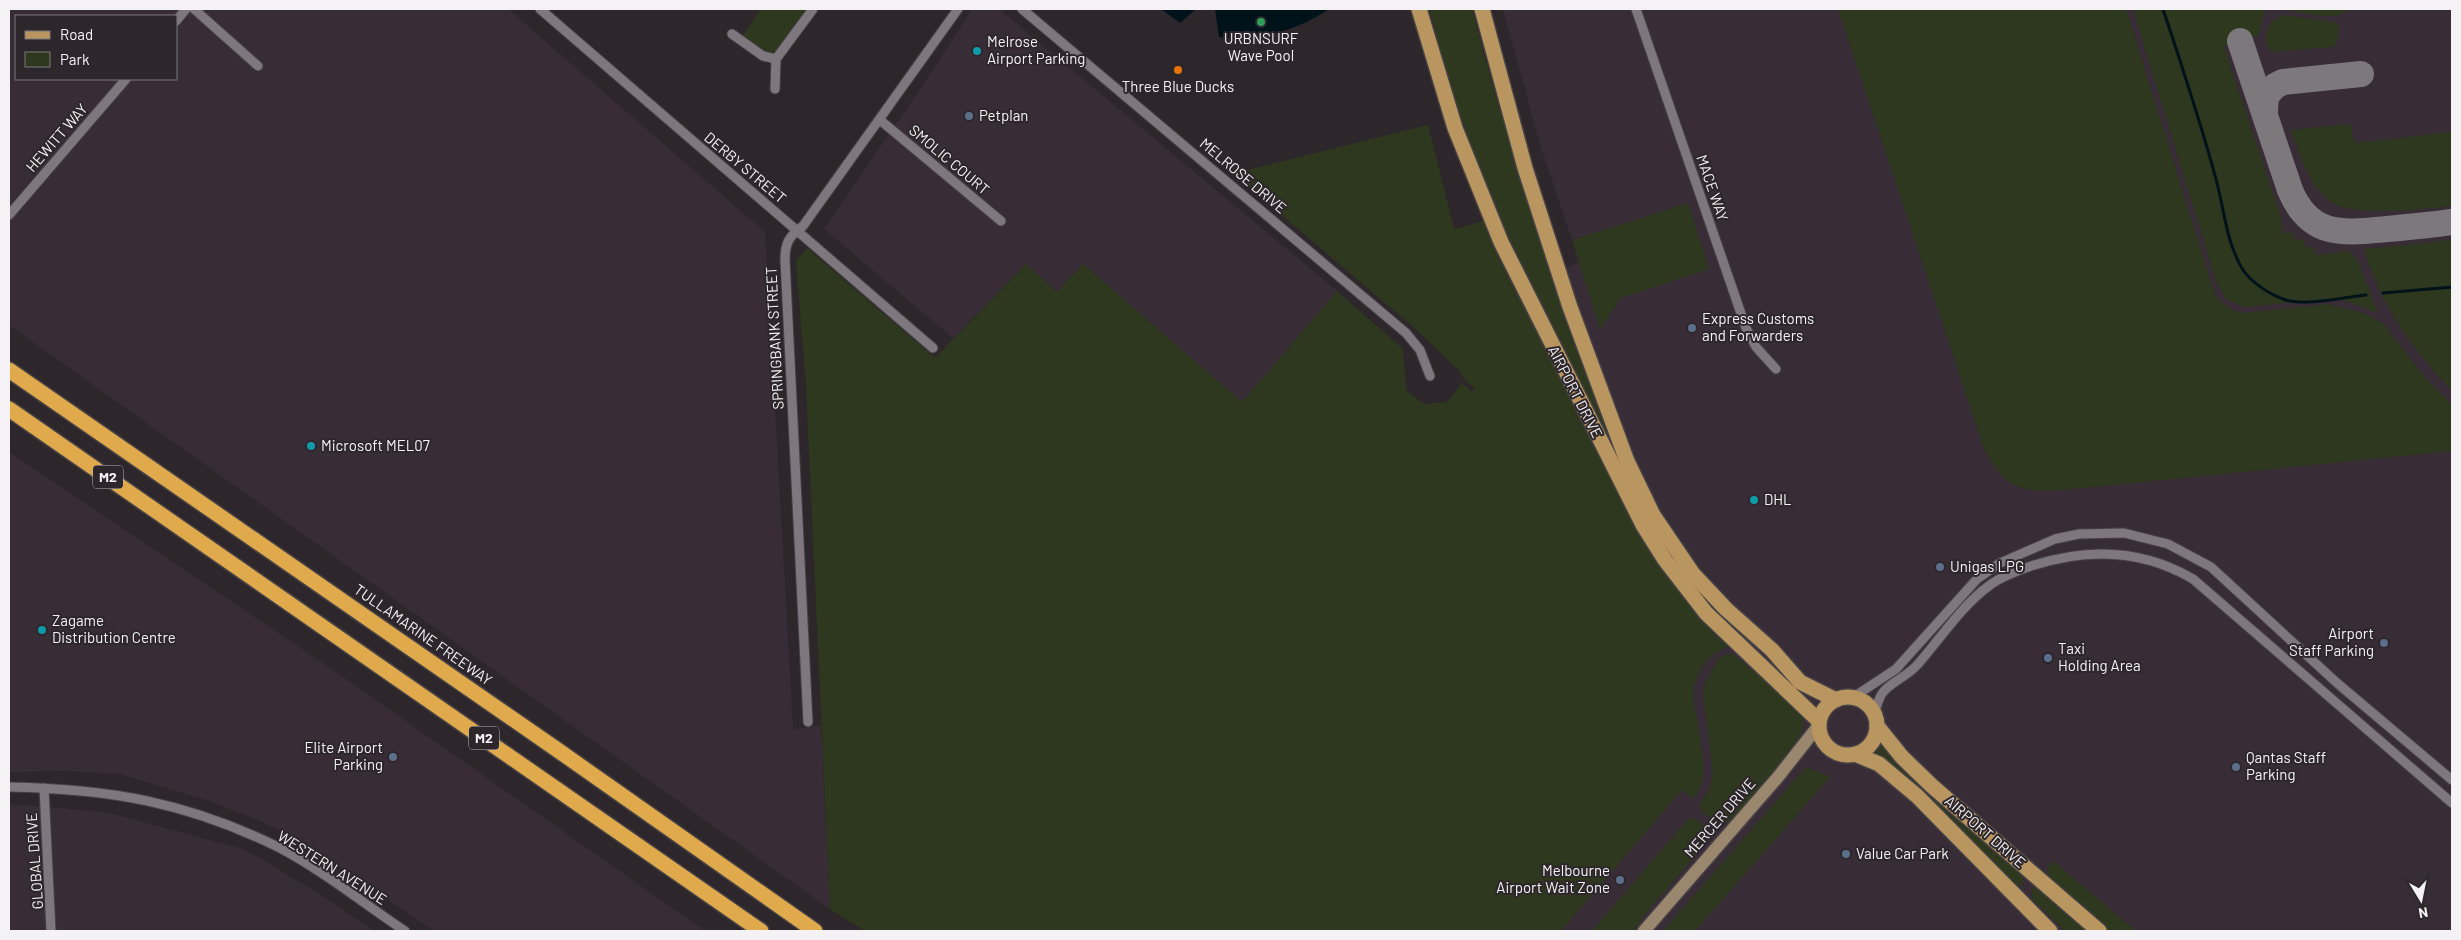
<svg xmlns="http://www.w3.org/2000/svg" width="2461" height="940" font-family="Barlow,sans-serif">
  <style>
    .built { fill: #382d37; fill-rule: evenodd }
    .green { fill: #2e381e }
    .water { fill: #00131a }
    .lines { fill: none; stroke-linecap: round; stroke-linejoin: round }
    .stream { stroke: #00131a; stroke-width: 3 }
    .taxiway { stroke: #7d787c; stroke-width: 26 }
    .street-casing { stroke: #464246; stroke-width: 11 }
    .secondary-casing { stroke: #464246; stroke-width: 15 }
    .primary-casing { stroke: #464246; stroke-width: 18 }
    .highway-casing { stroke: #464246; stroke-width: 18 }
    .street { stroke: #7e777d; stroke-width: 9 }
    .secondary { stroke: #9b866e; stroke-width: 12 }
    .primary { stroke: #b9955f; stroke-width: 15 }
    .highway { stroke: #e0a94b; stroke-width: 15 }
    .leisure-dot { fill: #2e9e5b; stroke: #2d272c; stroke-width: 2 }
    .culture-dot { fill: #0f9aa8; stroke: #2d272c; stroke-width: 2 }
    .food-dot { fill: #e8710a; stroke: #2d272c; stroke-width: 2 }
    .service-dot { fill: #5c6f8a; stroke: #2d272c; stroke-width: 2 }
    .labels { text-anchor: middle; stroke-width: 4; stroke-linejoin: round; paint-order: stroke }
    .shield { fill: #2d272c; stroke: #b9b5b9; stroke-width: 1 }
    .shield-label { font-size: 14px; font-weight: bold; fill: #f5f2f5 }
    .poi-label { font-size: 15px; fill: #f5f2f5; stroke: #2d272c; text-anchor: start }
    .street-label { font-size: 15px; fill: #f5f2f5; stroke: #2d272c }
  </style>
  <rect width="100%" height="100%" fill="#2d272c"/>
  <g class="built">
    <path d="M9 9H508L765 232 793 729 821 726 830 909 9 325ZM16 16H176V79H16Z"/>
    <path d="M972 9H999L1337 291 1242 403 1083 264 1057 292 1026 264 953 338 824 229 933 70Z"/>
    <path d="M1503 9H2452V931H1137L1433 438 1484 378 1454 353 1588 253 1688 203 1572 240 1541 148Z"/>
    <path d="M9 452 336 672 705 931H434L307 845 263 822 209 801 120 774 66 771 9 772Z"/>
    <path d="M9 804 106 812 246 850 324 897 374 931H9Z"/>
  </g>
  <g class="green">
    <path d="M761 9H807L776 52C763 57 753 43 743 35Z"/>
    <path d="M1429 9H1472C1511 162 1564 309 1618 457L1613 459 1497 213 1458 112Z"/>
    <path d="M1838 9H2126L2215 296 2230 309 2243 313 2327 304 2364 313 2384 324 2426 379 2452 405V451L2062 490C2018 493 2003 487 1983 446Z"/>
    <path d="M2133 9H2265L2259 35 2224 47 2281 217 2283 233 2293 232 2295 240 2304 239 2305 247H2314L2316 255 2349 251 2358 261 2378 313 2349 302 2330 299 2244 307 2226 299 2216 281Z"/>
    <path d="M2283 9H2349C2339 23 2299 12 2283 9Z"/>
    <path d="M2285 15 2333 22 2339 25 2338 39 2334 47 2272 52C2259 40 2268 18 2285 15Z"/>
    <path d="M2351 124 2354 143 2452 132V206C2424 209 2369 215 2342 207 2330 203 2320 193 2313 183 2303 168 2298 147 2290 130Z"/>
    <path d="M1428 125 1454 229 1484 221 1509 277 1620 496 1649 549 1687 601 1731 646C1710 650 1694 675 1693 695 1696 718 1707 761 1702 782 1700 789 1696 795 1693 799L1682 790 1561 931H865L830 909 806 386 796 261 807 248 935 358 1026 264 1057 292 1083 264 1242 402 1337 291 1403 349 1406 390 1424 404 1447 402 1462 383 1472 392 1475 389 1463 378 1459 370 1411 325 1225 167 1228 162 1240 172Z"/>
    <path d="M1688 203 1709 269 1621 298 1600 330 1572 240Z"/>
    <path d="M2452 240V391C2411 347 2382 308 2364 249Z"/>
    <path d="M1733 654 1768 683 1802 715 1804 727 1793 750 1731 821C1719 828 1704 816 1699 806L1710 787 1713 774 1703 688 1719 658 1726 655Z"/>
    <path d="M1882 743 2025 874 2020 890 1873 754Z"/>
    <path d="M1806 767 1830 777 1695 931H1663Z"/>
    <path d="M1688 819C1701 817 1711 830 1707 842L1645 914 1634 931H1592Z"/>
    <path d="M2053 861 2136 931H2108L2050 881 2047 869Z"/>
    <path d="M2038 886 2091 931H2065L2032 899 2033 887Z"/>
  </g>
  <g class="water">
    <path d="M1161 9H1196L1180 23Z"/>
    <path d="M1215 9H1329C1297 31 1258 41 1219 37Z"/>
  </g>
  <g class="lines">
    <g class="stream">
      <path d="M2163 9C2181 63 2199 117 2214 172 2224 204 2225 241 2243 270 2251 282 2269 294 2283 299 2304 307 2344 297 2366 295"/>
      <path d="M2383 293 2452 287"/>
    </g>
    <g class="taxiway">
      <path d="M2240 41 2290 190C2310 238 2343 233 2387 229 2409 227 2430 225 2452 222"/>
      <path d="M2265 111 2266 96 2275 86 2283 82 2361 74"/>
    </g>
    <defs>
      <g id="street">
        <path d="M194 9 258 66"/>
        <path d="M540 9 933 348"/>
        <path d="M1022 9 1406 333 1420 350 1430 376"/>
        <path d="M1636 9 1746 328 1756 347 1776 369"/>
        <path d="M176 21 186 9"/>
        <path d="M732 34 763 56 776 59"/>
        <path d="M775 89 776 59 813 9"/>
        <path d="M880 120 1001 221"/>
        <path d="M9 215 126 79"/>
        <path d="M1852 698 1896 669 1977 579 2000 563 2055 539 2079 534 2124 533 2168 544 2211 567 2337 683 2452 780"/>
        <path d="M1874 714C1877 706 1879 695 1885 690 1895 680 1909 675 1918 664 1941 638 1961 606 1990 585 2002 576 2017 571 2031 566 2086 548 2142 549 2193 579L2452 803"/>
        <path d="M808 722 785 260C785 243 789 236 803 226L958 9"/>
        <path d="M9 787C110 789 186 802 278 847 322 870 363 903 405 931"/>
        <path d="M44 788 51 931"/>
      </g>
      <path id="secondary" d="M1644 931 1778 777 1819 725"/>
      <g id="primary">
        <path d="M1419 9 1455 128 1501 242 1643 525 1665 560 1706 613 1819 721"/>
        <path d="M1482 9 1525 168 1570 307 1627 461 1653 515 1693 574 1726 609 1772 650 1800 682 1836 700"/>
        <circle cx="1848" cy="726" r="29"/>
        <path d="M1877 726 1902 757 1932 786 2099 931"/>
        <path d="M1855 754 1879 764 1917 796 2050 931"/>
      </g>
      <g id="highway">
        <path d="M9 370 559 751 815 931"/>
        <path d="M9 409 761 931"/>
      </g>
    </defs>
    <use href="#street" class="street-casing"/>
    <use href="#secondary" class="secondary-casing"/>
    <use href="#primary" class="primary-casing"/>
    <use href="#highway" class="highway-casing"/>
    <use href="#street" class="street"/>
    <use href="#secondary" class="secondary"/>
    <use href="#primary" class="primary"/>
    <use href="#highway" class="highway"/>
  </g>
  <circle class="leisure-dot" cx="1261" cy="22" r="5"/>
  <g class="culture-dot">
    <circle cx="977" cy="51" r="5"/>
    <circle cx="311" cy="446" r="5"/>
    <circle cx="1754" cy="500" r="5"/>
    <circle cx="42" cy="630" r="5"/>
  </g>
  <circle class="food-dot" cx="1178" cy="70" r="5"/>
  <g class="service-dot">
    <circle cx="969" cy="116" r="5"/>
    <circle cx="1692" cy="328" r="5"/>
    <circle cx="1940" cy="567" r="5"/>
    <circle cx="2384" cy="643" r="5"/>
    <circle cx="2048" cy="658" r="5"/>
    <circle cx="393" cy="757" r="5"/>
    <circle cx="2236" cy="767" r="5"/>
    <circle cx="1846" cy="854" r="5"/>
    <circle cx="1620" cy="880" r="5"/>
  </g>
  <g class="labels">
    <g class="shield">
      <rect x="93" y="465.5" width="30" height="23" rx="4"/>
      <rect x="469" y="726.5" width="30" height="23" rx="4"/>
    </g>
    <g class="shield-label">
      <text x="108" y="482">M2</text>
      <text x="484" y="743">M2</text>
    </g>
    <g class="poi-label">
      <text x="1261" y="44" text-anchor="middle">URBNSURF<tspan x="1261" dy="17">Wave Pool</tspan></text>
      <text x="987" y="47">Melrose<tspan x="987" dy="17">Airport Parking</tspan></text>
      <text x="1178" y="92" text-anchor="middle">Three Blue Ducks</text>
      <text x="979" y="121">Petplan</text>
      <text x="1702" y="324">Express Customs<tspan x="1702" dy="17">and Forwarders</tspan></text>
      <text x="321" y="451">Microsoft MEL07</text>
      <text x="1764" y="505">DHL</text>
      <text x="1950" y="572">Unigas LPG</text>
      <text x="52" y="626">Zagame<tspan x="52" dy="17">Distribution Centre</tspan></text>
      <text x="2374" y="639" text-anchor="end">Airport<tspan x="2374" dy="17">Staff Parking</tspan></text>
      <text x="2058" y="654">Taxi<tspan x="2058" dy="17">Holding Area</tspan></text>
      <text x="383" y="753" text-anchor="end">Elite Airport<tspan x="383" dy="17">Parking</tspan></text>
      <text x="2246" y="763">Qantas Staff<tspan x="2246" dy="17">Parking</tspan></text>
      <text x="1856" y="859">Value Car Park</text>
      <text x="1610" y="876" text-anchor="end">Melbourne<tspan x="1610" dy="17">Airport Wait Zone</tspan></text>
    </g>
    <g class="street-label">
      <text transform="translate(57 138) rotate(-49)" y="5">HEWITT WAY</text>
      <text transform="translate(949 160) rotate(40)" y="5">SMOLIC COURT</text>
      <text transform="translate(745 168) rotate(40)" y="5">DERBY STREET</text>
      <text transform="translate(1243 176) rotate(40)" y="5">MELROSE DRIVE</text>
      <text transform="translate(1712 188) rotate(71)" y="5">MACE WAY</text>
      <text transform="translate(775 338) rotate(-93)" y="5">SPRINGBANK STREET</text>
      <text transform="translate(1575 392) rotate(63)" y="5">AIRPORT DRIVE</text>
      <text transform="translate(423 635) rotate(35)" y="5">TULLAMARINE FREEWAY</text>
      <text transform="translate(1720 818) rotate(-49)" y="5">MERCER DRIVE</text>
      <text transform="translate(1985 832) rotate(41)" y="5">AIRPORT DRIVE</text>
      <text transform="translate(35 861) rotate(-94)" y="5">GLOBAL DRIVE</text>
      <text transform="translate(332 868) rotate(32)" y="5">WESTERN AVENUE</text>
    </g>
  </g>
  <rect width="2461" height="940" fill="none" stroke="#f5f2f5" stroke-width="20"/>
  <rect x="15" y="15" width="162" height="65" fill="#2d272c" stroke="#7d787c"/>
  <rect x="25" y="31" width="25" height="8" fill="#b9955f" stroke="#7d787c"/>
  <text x="60" y="40" font-size="15" fill="#f5f2f5">Road</text>
  <rect x="25" y="52" width="25" height="15" fill="#2e381e" stroke="#7d787c"/>
  <text x="60" y="65" font-size="15" fill="#f5f2f5">Park</text>
  <g transform="translate(2421 900) rotate(170)" stroke="#2d272c" stroke-width="4" paint-order="stroke">
  <path d="M0-4L9 19L0 12L-9 19Z" fill="#f5f2f5"/>
  <text y="-8" font-size="14" font-weight="bold" text-anchor="middle" fill="#f5f2f5">N</text>
  </g>
</svg>
